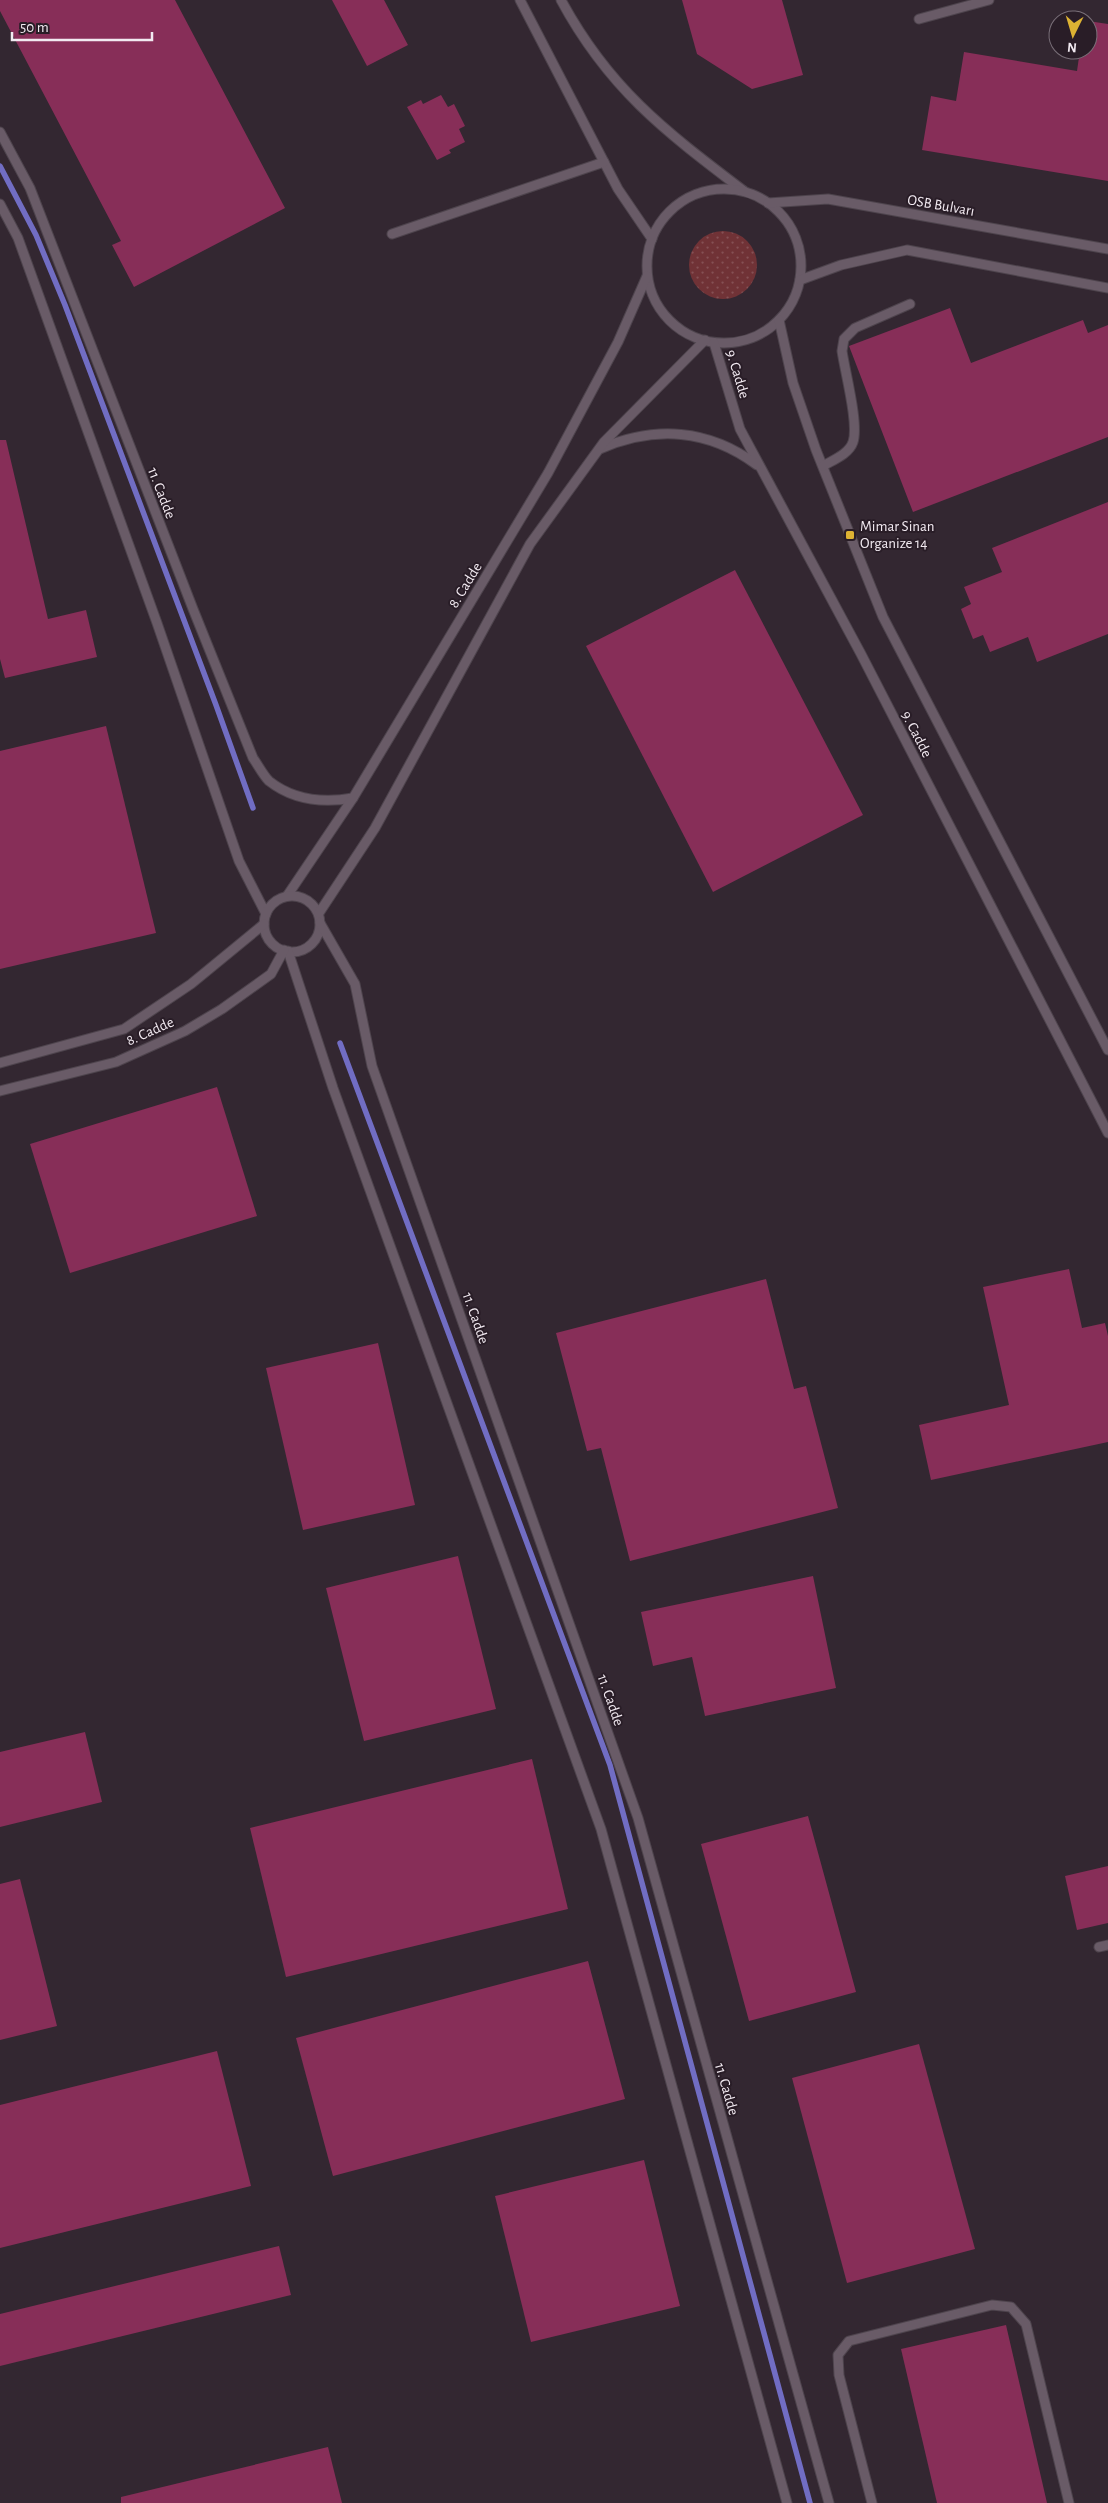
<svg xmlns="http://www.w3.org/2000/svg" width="1108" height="2503" font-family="'Alegreya Sans',sans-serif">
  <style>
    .grass { fill: url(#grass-dots) }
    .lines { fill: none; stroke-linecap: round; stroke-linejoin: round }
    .stream { stroke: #716dc3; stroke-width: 5.5 }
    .building { fill: #872e58 }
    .lane-casing { stroke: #4e444d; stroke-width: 11 }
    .lane { stroke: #695b67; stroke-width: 9 }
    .poi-dot { fill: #ddb233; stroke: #291d27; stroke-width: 2 }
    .labels { text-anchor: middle; stroke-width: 4; stroke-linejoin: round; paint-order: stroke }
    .street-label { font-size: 15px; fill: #f2eaf1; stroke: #291d27 }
    .poi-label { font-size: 15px; fill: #f2eaf1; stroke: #291d27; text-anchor: start }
  </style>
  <defs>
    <pattern id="grass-dots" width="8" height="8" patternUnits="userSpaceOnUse" patternTransform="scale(1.25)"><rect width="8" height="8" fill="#703236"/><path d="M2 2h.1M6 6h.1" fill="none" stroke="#855054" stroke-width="1.8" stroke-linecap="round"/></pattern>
  </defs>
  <rect width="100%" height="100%" fill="#332731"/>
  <circle class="grass" cx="723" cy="265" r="34"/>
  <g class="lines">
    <g class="stream">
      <path d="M0 166 36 235 65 305 216 705 253 808"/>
      <path d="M340 1043 610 1765 810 2503"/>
    </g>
  </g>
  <g class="building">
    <path d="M0 0H175L285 208 134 287 112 245 121 241 0 11Z"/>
    <path d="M332 0H384L408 45 367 66Z"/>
    <path d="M682 0H782L803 75 752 89 697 54Z"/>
    <path d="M1088 21 1108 24V181L922 150 931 96 956 101 964 52 1077 71 1080 50H1088Z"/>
    <path d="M441 95 448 107 454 104 465 126 459 129 465 142 449 150 451 153 437 160 407 107 421 100 423 104Z"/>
    <path d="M950 308 971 363 1083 320 1088 333 1108 325V437L913 512 849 346Z"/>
    <path d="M0 440H6L48 619 86 610 97 657 5 678 0 659Z"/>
    <path d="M1108 502V634L1037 662 1028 637 990 652 983 635 973 639 961 609 971 604 964 587 1002 572 992 548Z"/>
    <path d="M735 570 863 815 713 892 586 646Z"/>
    <path d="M106 726 156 933 0 969V751Z"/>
    <path d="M217 1087 257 1216 70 1273 30 1144Z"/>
    <path d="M1069 1269 1082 1328 1105 1323 1108 1336V1442L931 1480 919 1425 1009 1405 983 1287Z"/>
    <path d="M766 1279 794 1389 806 1386 838 1508 630 1561 601 1448 587 1451 556 1333Z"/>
    <path d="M378 1343 415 1505 303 1530 266 1368Z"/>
    <path d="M458 1556 496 1709 364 1741 326 1588Z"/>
    <path d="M813 1576 836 1688 705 1716 692 1657 653 1666 641 1612Z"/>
    <path d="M85 1732 102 1802 0 1827V1752Z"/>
    <path d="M532 1759 568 1909 286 1977 250 1828Z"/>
    <path d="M808 1816 856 1992 749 2021 701 1844Z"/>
    <path d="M1108 1866V1923L1077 1930 1065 1876Z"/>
    <path d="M20 1879 57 2026 0 2040V1884Z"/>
    <path d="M588 1961 625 2099 333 2176 296 2038Z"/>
    <path d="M919 2044 975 2249 847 2283 792 2078Z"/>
    <path d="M217 2051 251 2186 0 2248V2105Z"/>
    <path d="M644 2160 680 2306 531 2342 495 2196Z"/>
    <path d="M279 2246 291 2295 0 2366V2314Z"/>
    <path d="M1006 2325 1047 2503H937L901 2349Z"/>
    <path d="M328 2447 342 2503H121V2497Z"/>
  </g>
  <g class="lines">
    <defs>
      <g id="lane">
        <path d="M520 0 618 189 652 239"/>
        <path d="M561 0C609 89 665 131 744 191"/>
        <path d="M919 19 989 0"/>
        <path d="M0 132 30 188 193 609 253 758C258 765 263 775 269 781 293 800 324 803 353 798"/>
        <circle cx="724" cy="266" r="77"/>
        <path d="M768 203 828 199 1108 249"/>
        <path d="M0 204 18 238 157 623 239 861 266 914"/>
        <path d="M392 234 604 162"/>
        <path d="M800 280 841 265 907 250 1108 288"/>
        <path d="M779 320 793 383 816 450 883 617 1108 1050"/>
        <path d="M714 343 740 429 861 654 1108 1133"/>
        <path d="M600 449C655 425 709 429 757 465"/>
        <path d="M823 466C833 460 849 454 853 442 859 424 845 372 842 351L844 339 855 328 910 304"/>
        <path d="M287 896 353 798 548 473 618 342 647 276"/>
        <circle cx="292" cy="924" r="28"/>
        <path d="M319 913 375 828 530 544 604 442 705 340"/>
        <path d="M320 923 355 984 372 1066 638 1818 829 2503"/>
        <path d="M288 951 333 1088 601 1829 787 2503"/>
        <path d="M0 1063 124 1029 191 984 264 924"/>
        <path d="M0 1091 116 1062 185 1031 222 1009 271 974 284 950"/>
        <path d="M1099 1947 1108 1945"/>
        <path d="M872 2503 839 2375 838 2355 849 2341 992 2305 1011 2307 1026 2324 1069 2503"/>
      </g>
    </defs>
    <use href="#lane" class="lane-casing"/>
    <use href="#lane" class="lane"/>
  </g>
  <rect class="poi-dot" x="845" y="530" width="10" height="10" rx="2.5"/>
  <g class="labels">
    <g class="street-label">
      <text transform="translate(941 205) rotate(10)" y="5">OSB Bulvarı</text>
      <text transform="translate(738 374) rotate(73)" y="5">9. Cadde</text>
      <text transform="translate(162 493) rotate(69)" y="5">11. Cadde</text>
      <text transform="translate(465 585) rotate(-59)" y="5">8. Cadde</text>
      <text transform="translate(917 734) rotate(63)" y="5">9. Cadde</text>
      <text transform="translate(150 1031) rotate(-24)" y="5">8. Cadde</text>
      <text transform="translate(476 1318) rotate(71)" y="5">11. Cadde</text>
      <text transform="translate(611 1700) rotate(71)" y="5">11. Cadde</text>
      <text transform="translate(727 2089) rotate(74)" y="5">11. Cadde</text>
    </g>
    <g class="poi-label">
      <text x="860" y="531">Mimar Sinan<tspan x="860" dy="17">Organize 14</tspan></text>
    </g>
  </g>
  <g transform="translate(1073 35) rotate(185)"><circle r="24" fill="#291d27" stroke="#796f78"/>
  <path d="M0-4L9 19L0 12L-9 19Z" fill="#ddb233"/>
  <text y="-8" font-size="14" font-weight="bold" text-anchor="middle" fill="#f2eaf1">N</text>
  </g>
  <path d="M12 32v8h140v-8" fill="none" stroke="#f2eaf1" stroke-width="2.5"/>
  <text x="20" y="32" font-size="15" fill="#f2eaf1" stroke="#291d27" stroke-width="4" paint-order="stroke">50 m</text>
</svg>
